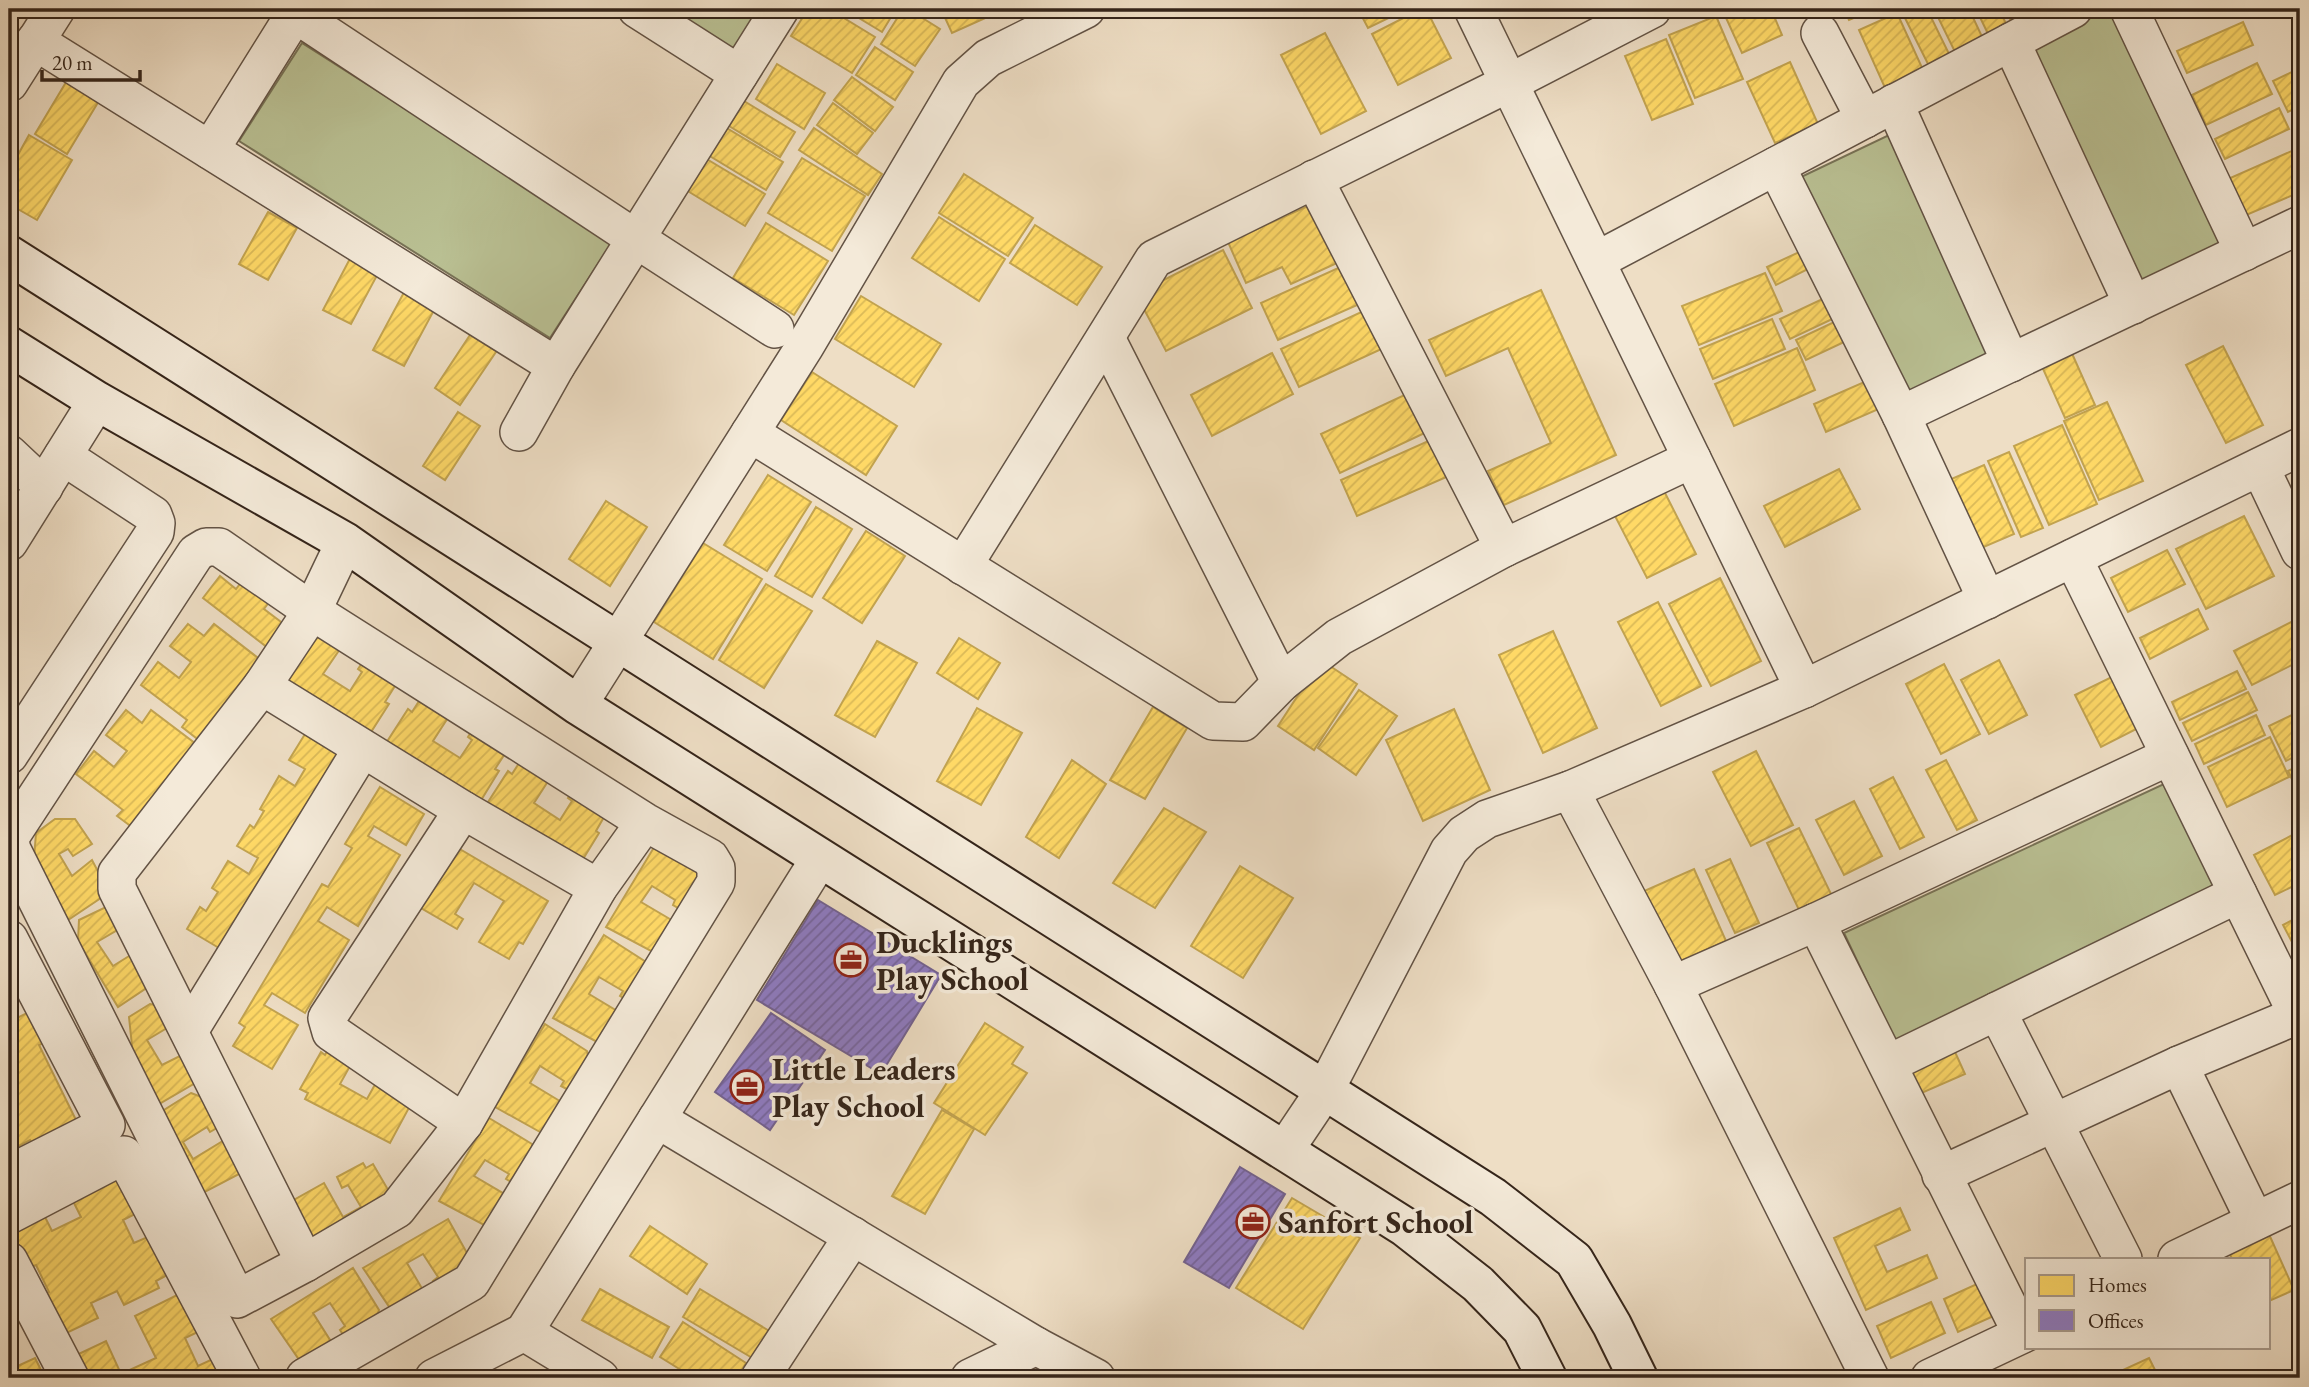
<svg xmlns="http://www.w3.org/2000/svg" width="2309" height="1387" font-family="'EB Garamond',serif">
  <style>
    .park { fill: #bac194; stroke: #787357; stroke-width: 2 }
    .homes { fill: url(#homes-hatch); stroke: #c2a34f; stroke-width: 2 }
    .offices { fill: url(#offices-hatch); stroke: #736290; stroke-width: 2 }
    .lines { fill: none; stroke-linecap: round; stroke-linejoin: round }
    .street-casing { stroke: #635345; stroke-width: 40 }
    .secondary-casing { stroke: #35251a; stroke-width: 42 }
    .street { stroke: #f4ead9; stroke-width: 37 }
    .secondary { stroke: #f4ead9; stroke-width: 38 }
    .labels { text-anchor: middle; stroke-width: 7; stroke-linejoin: round; paint-order: stroke }
    .poi-label { font-size: 32px; font-weight: bold; fill: #35251a; stroke: #f4ead9; text-anchor: start }
  </style>
  <defs>
    <pattern id="homes-hatch" width="6" height="6" patternUnits="userSpaceOnUse" patternTransform="scale(1.75)"><rect width="6" height="6" fill="#ffd966"/><path d="M-1 1l2-2M0 6l6-6M5 7l2-2" fill="none" stroke="#dbba58"/></pattern>
    <pattern id="offices-hatch" width="6" height="6" patternUnits="userSpaceOnUse" patternTransform="scale(1.75)"><rect width="6" height="6" fill="#8e7cc3"/><path d="M-1 1l2-2M0 6l6-6M5 7l2-2" fill="none" stroke="#75659e"/></pattern>
  </defs>
  <rect width="100%" height="100%" fill="#eedec5"/>
  <filter id="stains"><feTurbulence type="fractalNoise" baseFrequency=".00286" numOctaves="4"/><feColorMatrix values="0 0 0 0 .2 0 0 0 0 .09 0 0 0 0 .02 0 0 0 .5 -.17"/></filter>
  <radialGradient id="worn" r=".72"><stop offset=".6" stop-color="#630" stop-opacity="0"/><stop offset="1" stop-color="#630" stop-opacity=".3"/></radialGradient>
  <g class="park">
    <path d="M663 9H765L732 58Z"/>
    <path d="M2109 9H2116L2229 246 2141 287 2027 48Z"/>
    <path d="M302 43 613 241 550 338 239 141Z"/>
    <path d="M1889 135 1995 357 1907 398 1801 177Z"/>
    <path d="M2166 783 2217 891 1895 1041 1844 933Z"/>
  </g>
  <g class="homes">
    <path d="M808 9H829L875 37 852 73 791 36Z"/>
    <path d="M844 9H896L882 32Z"/>
    <path d="M903 9H908L940 29 915 66 881 44Z"/>
    <path d="M941 9H1003V10L952 33Z"/>
    <path d="M1358 9H1407L1368 28Z"/>
    <path d="M1421 9H1426L1451 58 1398 85 1372 34Z"/>
    <path d="M1722 9H1771L1782 35 1742 53Z"/>
    <path d="M1844 9H1875L1849 20Z"/>
    <path d="M1904 9H1927L1952 60 1931 70 1901 10Z"/>
    <path d="M1934 9H1969L1985 43 1957 56Z"/>
    <path d="M1976 9H1999L2009 30 1991 40Z"/>
    <path d="M2005 9H2039L2014 27Z"/>
    <path d="M1897 13 1924 72 1886 90 1859 30Z"/>
    <path d="M1716 16 1743 79 1695 98 1669 35Z"/>
    <path d="M2243 22 2253 45 2187 73 2177 51Z"/>
    <path d="M1325 33 1366 111 1321 134 1281 55Z"/>
    <path d="M1666 39 1693 104 1652 120 1625 56Z"/>
    <path d="M875 47 913 72 895 100 856 75Z"/>
    <path d="M1790 62 1818 124 1775 143 1747 82Z"/>
    <path d="M2257 63 2272 94 2206 125 2192 95Z"/>
    <path d="M777 64 825 93 804 129 756 99Z"/>
    <path d="M2300 68V106L2288 112 2273 81Z"/>
    <path d="M852 77 893 107 875 131 834 100Z"/>
    <path d="M68 79 100 99 67 154 35 134Z"/>
    <path d="M744 101 795 132 780 157 729 126Z"/>
    <path d="M833 103 873 133 857 154 817 125Z"/>
    <path d="M2279 108 2289 129 2225 159 2215 139Z"/>
    <path d="M725 127 783 162 766 190 708 155Z"/>
    <path d="M814 128 882 174 868 195 799 150Z"/>
    <path d="M29 135 72 160 37 220 9 204V171Z"/>
    <path d="M2294 150 2300 164V192L2244 216 2228 179Z"/>
    <path d="M705 158 765 194 745 226 686 190Z"/>
    <path d="M802 158 865 196 832 251 768 213Z"/>
    <path d="M964 174 1033 218 1008 256 939 213Z"/>
    <path d="M1310 205 1337 263 1291 284 1282 267 1246 283 1228 242Z"/>
    <path d="M268 212 297 228 268 280 239 264Z"/>
    <path d="M939 217 1005 259 979 301 912 258Z"/>
    <path d="M766 223 828 261 794 315 733 278Z"/>
    <path d="M1035 225 1102 267 1077 305 1010 263Z"/>
    <path d="M1810 247 1818 264 1776 285 1767 267Z"/>
    <path d="M1223 250 1252 308 1166 351 1136 294Z"/>
    <path d="M354 251 382 266 351 324 323 310Z"/>
    <path d="M1347 264 1364 302 1278 340 1261 303Z"/>
    <path d="M1765 273 1782 311 1699 345 1682 306Z"/>
    <path d="M409 283 440 299 404 366 373 350Z"/>
    <path d="M1541 290 1616 455 1504 505 1488 471 1551 443 1508 348 1446 376 1429 340Z"/>
    <path d="M1833 294 1843 314 1790 339 1780 319Z"/>
    <path d="M861 296 941 344 914 387 835 339Z"/>
    <path d="M1370 308 1388 346 1299 387 1281 349Z"/>
    <path d="M1849 315 1859 335 1806 360 1796 340Z"/>
    <path d="M1772 319 1785 349 1713 379 1700 349Z"/>
    <path d="M476 326 502 343 460 405 435 388Z"/>
    <path d="M2223 346 2263 425 2226 443 2186 365Z"/>
    <path d="M1797 348 1815 390 1734 426 1715 384Z"/>
    <path d="M2070 349 2095 405 2065 418 2040 362Z"/>
    <path d="M1272 353 1293 394 1212 436 1191 395Z"/>
    <path d="M812 372 897 426 866 475 781 420Z"/>
    <path d="M1878 376 1890 404 1826 432 1814 404Z"/>
    <path d="M1413 391 1431 430 1340 473 1321 434Z"/>
    <path d="M2107 402 2143 481 2099 500 2064 421Z"/>
    <path d="M458 412 480 426 445 480 423 466Z"/>
    <path d="M2062 425 2097 504 2049 525 2014 446Z"/>
    <path d="M1435 438 1451 475 1357 516 1341 480Z"/>
    <path d="M2009 452 2043 528 2021 537 1988 461Z"/>
    <path d="M1984 465 2014 534 1979 549 1949 480Z"/>
    <path d="M1839 469 1860 509 1785 547 1764 506Z"/>
    <path d="M768 475 811 502 767 571 724 545Z"/>
    <path d="M1664 491 1696 554 1647 578 1615 516Z"/>
    <path d="M606 501 647 527 610 586 569 559Z"/>
    <path d="M816 507 852 529 812 597 775 576Z"/>
    <path d="M2244 516 2274 576 2206 609 2176 549Z"/>
    <path d="M866 531 905 556 862 623 823 598Z"/>
    <path d="M703 543 762 579 713 659 654 622Z"/>
    <path d="M2167 550 2185 584 2128 612 2111 578Z"/>
    <path d="M220 576 236 589 243 580 270 601 264 609 289 628 272 651 203 598Z"/>
    <path d="M1720 578 1761 661 1711 686 1669 604Z"/>
    <path d="M766 584 812 611 764 688 719 660Z"/>
    <path d="M1658 602 1701 686 1661 706 1618 622Z"/>
    <path d="M2198 609 2208 629 2150 659 2140 638Z"/>
    <path d="M2299 618 2300 661 2252 685 2234 651Z"/>
    <path d="M188 624 204 636 214 624 262 661 200 741 182 727 187 720 141 685 158 662 179 678 191 662 170 646Z"/>
    <path d="M313 627 342 646 323 674 350 691 362 672 358 669 364 660 398 681 385 702 389 704 364 743 271 684Z"/>
    <path d="M1553 631 1597 728 1543 753 1499 655Z"/>
    <path d="M959 638 1000 663 978 699 937 673Z"/>
    <path d="M877 641 917 663 875 737 835 715Z"/>
    <path d="M1321 660 1357 684 1314 750 1278 726Z"/>
    <path d="M1999 660 2027 715 1989 734 1961 680Z"/>
    <path d="M1944 664 1980 734 1941 754 1906 684Z"/>
    <path d="M2124 671 2150 722 2101 747 2075 695Z"/>
    <path d="M2237 671 2246 689 2180 720 2172 702Z"/>
    <path d="M1359 690 1397 716 1356 775 1318 748Z"/>
    <path d="M2248 692 2257 710 2192 741 2183 723Z"/>
    <path d="M423 695 451 713 433 741 460 758 472 740 468 737 474 727 508 749 495 769 499 771 475 810 381 751 408 709 412 712Z"/>
    <path d="M1153 707 1187 728 1145 799 1110 780Z"/>
    <path d="M977 708 1022 733 981 805 937 781Z"/>
    <path d="M1454 709 1490 790 1423 821 1386 740Z"/>
    <path d="M126 710 142 723 151 710 200 747 136 830 117 816 123 810 76 774 94 751 114 767 127 751 106 735Z"/>
    <path d="M2300 711V754L2286 761 2269 726Z"/>
    <path d="M2256 715 2265 735 2204 764 2195 744Z"/>
    <path d="M305 734 346 759 219 948 187 929 200 907 206 911 218 892 212 888 228 861 249 874 258 858 237 846 250 825 254 828 264 811 260 809 279 776 295 786 305 769 289 760Z"/>
    <path d="M2270 737 2289 777 2227 807 2208 767Z"/>
    <path d="M1756 751 1793 825 1751 846 1713 772Z"/>
    <path d="M523 757 552 775 534 803 560 820 572 801 568 798 574 789 608 810 596 831 599 833 575 872 481 813 508 771 512 774Z"/>
    <path d="M1072 760 1106 784 1059 858 1026 837Z"/>
    <path d="M1946 760 1977 820 1957 830 1926 770Z"/>
    <path d="M2300 765V796L2288 771Z"/>
    <path d="M1893 777 1924 837 1900 849 1870 789Z"/>
    <path d="M380 787 424 814 406 845 374 826 368 836 400 855 358 926 327 907 318 921 349 940 305 1013 272 993 264 1005 298 1025 272 1069 233 1046 245 1027 239 1023 322 884 328 887 352 848 345 844Z"/>
    <path d="M1854 801 1882 856 1844 875 1816 820Z"/>
    <path d="M1164 808 1206 832 1155 908 1113 883Z"/>
    <path d="M55 819H75L92 844 73 856 68 849 59 854 72 876 92 860 104 883 101 898 68 920 34 859 36 833Z"/>
    <path d="M1799 828 1832 896 1800 912 1767 843Z"/>
    <path d="M2300 831V883L2275 895 2254 855Z"/>
    <path d="M656 844 699 870 701 887 687 913 673 905 675 900 652 886 641 902 680 925 665 946 651 951 606 927Z"/>
    <path d="M453 845 548 901 523 944 519 942 509 959 479 942 504 901 474 883 455 914 463 919 457 929 421 908Z"/>
    <path d="M1730 859 1759 923 1735 933 1706 870Z"/>
    <path d="M1240 866 1293 898 1243 978 1191 946Z"/>
    <path d="M1694 869 1726 941 1674 964 1642 892Z"/>
    <path d="M108 906 119 929 97 942 113 966 142 948 151 985 118 1007 78 941 79 920Z"/>
    <path d="M2300 916V957L2283 925Z"/>
    <path d="M604 935 646 962 635 1005 620 996 623 991 599 977 589 994 627 1017 599 1043 553 1018Z"/>
    <path d="M150 1004 165 1007 167 1028 147 1040 162 1065 192 1050 197 1082 159 1104 133 1055 129 1017Z"/>
    <path d="M33 1010 48 1041 39 1045 78 1124 33 1145 30 1140 9 1151V1022Z"/>
    <path d="M985 1023 1023 1047 1012 1064 1027 1073 985 1135 934 1103Z"/>
    <path d="M545 1024 587 1051 590 1068 576 1094 561 1086 564 1081 540 1066 530 1083 568 1106 554 1127 540 1132 495 1107Z"/>
    <path d="M1950 1041 1965 1074 1917 1095 1902 1062Z"/>
    <path d="M331 1044 355 1057 340 1084 367 1099 382 1072 411 1104 390 1143 305 1099 308 1093 300 1089 321 1052 325 1055Z"/>
    <path d="M191 1093 207 1099 224 1124 210 1132 207 1127 183 1142 193 1159 231 1136 241 1173 199 1195 173 1148 164 1110Z"/>
    <path d="M942 1110 974 1129 925 1214 892 1196Z"/>
    <path d="M489 1118 532 1144 534 1161 520 1187 506 1179 509 1174 485 1160 474 1176 513 1199 499 1220 484 1225 439 1201Z"/>
    <path d="M363 1163 366 1168 373 1164 394 1200 307 1243 292 1201 324 1183 343 1217 361 1207 348 1185 342 1188 337 1177Z"/>
    <path d="M122 1176 139 1212 123 1220 134 1243 150 1236 169 1274 156 1281 159 1288 124 1305 117 1291 91 1303 98 1318 60 1336 32 1300 49 1292 36 1265 19 1272 9 1252V1234L16 1230 41 1209 52 1231 81 1217 70 1195Z"/>
    <path d="M1292 1198 1360 1238 1303 1329 1236 1288Z"/>
    <path d="M1900 1208 1910 1230 1875 1246 1887 1272 1927 1255 1937 1278 1866 1310 1834 1238Z"/>
    <path d="M448 1219 472 1262 441 1295 433 1281 438 1277 423 1254 407 1263 430 1302 392 1311 363 1268Z"/>
    <path d="M650 1226 707 1264 687 1294 630 1256Z"/>
    <path d="M2268 1232 2294 1290 2269 1301V1259H2232L2228 1250Z"/>
    <path d="M353 1268 379 1310 374 1326 349 1344 340 1330 345 1326 330 1303 313 1313 337 1351 300 1361 271 1319Z"/>
    <path d="M1990 1278 2005 1311 1958 1332 1944 1299Z"/>
    <path d="M600 1289 669 1327 652 1358 582 1320Z"/>
    <path d="M700 1289 771 1332 754 1359 683 1317Z"/>
    <path d="M183 1292 202 1330 185 1338 198 1366 215 1358 225 1378H78L68 1359 106 1341 121 1374 156 1358 135 1316Z"/>
    <path d="M1931 1302 1945 1333 1891 1358 1877 1326Z"/>
    <path d="M683 1322 746 1363 737 1378H694L660 1357Z"/>
    <path d="M35 1358 45 1378H9V1370Z"/>
    <path d="M2149 1358 2159 1378H2113L2112 1375Z"/>
  </g>
  <g class="offices">
    <path d="M818 900 941 975 881 1074 757 1000Z"/>
    <path d="M771 1013 825 1050 770 1130 715 1092Z"/>
    <path d="M1240 1167 1285 1194 1229 1288 1184 1262Z"/>
  </g>
  <g class="lines">
    <defs>
      <g id="street">
        <path d="M637 9 739 74"/>
        <path d="M1473 9 1804 689"/>
        <path d="M2129 9 2244 252"/>
        <path d="M294 13 636 239 775 329"/>
        <path d="M1820 33 1865 119"/>
        <path d="M35 41 556 366"/>
        <path d="M2011 42 2133 305"/>
        <path d="M9 83 56 9"/>
        <path d="M1894 103 2011 363"/>
        <path d="M210 150 298 9"/>
        <path d="M1776 166 1901 415 2300 225"/>
        <path d="M1314 179 1504 548"/>
        <path d="M1596 261 2073 9"/>
        <path d="M1106 338 1281 683"/>
        <path d="M1901 415 1987 600"/>
        <path d="M519 432 556 366 780 9"/>
        <path d="M750 433 1213 721 1243 722 1281 683 1339 637 1504 548 1692 459"/>
        <path d="M9 454 44 487"/>
        <path d="M2260 467 2300 551"/>
        <path d="M9 542 97 401"/>
        <path d="M2073 558 2300 1020"/>
        <path d="M963 566 1154 259 1509 83 1652 9"/>
        <path d="M262 686 463 810"/>
        <path d="M578 705 805 346 961 82 988 58 1086 9"/>
        <path d="M9 755 155 532 156 523 153 515 63 456"/>
        <path d="M1570 790 1673 985 1870 1378"/>
        <path d="M9 939 106 1125 9 1174"/>
        <path d="M1673 985 1816 922"/>
        <path d="M1997 1011 2123 1259"/>
        <path d="M189 1031 362 749"/>
        <path d="M1888 1064 2238 894"/>
        <path d="M657 1119 1036 1346 1096 1378"/>
        <path d="M464 1123 331 1032 327 1018 463 810 598 888"/>
        <path d="M1284 1151 1325 1090 1449 851 1464 834 1487 819 1570 790 1804 689 2300 447"/>
        <path d="M1941 1175 2179 1065"/>
        <path d="M9 1215 124 1155 242 1378"/>
        <path d="M2255 1221 2179 1065 2298 1015"/>
        <path d="M2177 1259 2300 1200"/>
        <path d="M9 1261 70 1378"/>
        <path d="M305 1263 117 889V873L262 686 312 611 345 542"/>
        <path d="M524 1332 600 1378"/>
        <path d="M2022 1334 1816 922 2170 756"/>
        <path d="M305 1377 471 1282 716 882V868L710 858 645 822 312 611 219 547H206L196 553 12 834 10 841 12 850 237 1299 305 1263 397 1209 464 1123 598 888 645 822"/>
        <path d="M434 1378 524 1332 820 858"/>
        <path d="M760 1378 853 1236"/>
        <path d="M970 1378 1036 1346"/>
        <path d="M1930 1378 2027 1332"/>
      </g>
      <g id="secondary">
        <path d="M9 255 1493 1197 1574 1260 1612 1325 1638 1378"/>
        <path d="M9 346 97 401 345 542 578 705 1405 1227 1478 1284 1522 1329 1547 1378"/>
      </g>
    </defs>
    <use href="#street" class="street-casing"/>
    <use href="#secondary" class="secondary-casing"/>
    <use href="#street" class="street"/>
    <use href="#secondary" class="secondary"/>
  </g>
  <defs>
    <symbol id="office-ring" viewBox="-11 -11 22 22"><circle r="9.5" fill="#f4ead9" stroke="#8f2418" stroke-width="1.5"/><path d="M-6-3h4V-5.5h4V-3h4V5H-6ZM-1-4.5V-3h2v-1.5ZM-6 0V1H6V0Z" fill="#8f2418"/></symbol>
  </defs>
  <g fill-rule="evenodd">
    <use href="#office-ring" x="832" y="941" width="38" height="38"/>
    <use href="#office-ring" x="728" y="1068" width="38" height="38"/>
    <use href="#office-ring" x="1234" y="1203" width="38" height="38"/>
  </g>
  <g class="labels">
    <g class="poi-label">
      <text x="876" y="953">Ducklings<tspan x="876" dy="37">Play School</tspan></text>
      <text x="772" y="1080">Little Leaders<tspan x="772" dy="37">Play School</tspan></text>
      <text x="1278" y="1233">Sanfort School</text>
    </g>
  </g>
  <rect width="2309" height="1387" fill="none" stroke="#eedec5" stroke-width="35"/>
  <rect x="10" y="10" width="2288" height="1366" fill="none" stroke="#35251a" stroke-width="3.5"/>
  <rect x="18" y="18" width="2274" height="1352" fill="none" stroke="#35251a" stroke-width="2"/>
  <rect x="2025" y="1258" width="245" height="91" fill="#f4ead9" stroke="#a89b8d" stroke-width="2"/>
  <rect x="2039" y="1275" width="35" height="21" fill="#ffd966" stroke="#a89b8d" stroke-width="2"/>
  <text x="2088" y="1292" font-size="21" fill="#35251a">Homes</text>
  <rect x="2039" y="1310" width="35" height="21" fill="#8e7cc3" stroke="#a89b8d" stroke-width="2"/>
  <text x="2088" y="1328" font-size="21" fill="#35251a">Offices</text>
  <path d="M42 70v10h98v-10" fill="none" stroke="#35251a" stroke-width="3.5"/>
  <text x="52" y="70" font-size="21" fill="#35251a" stroke="#f4ead9" stroke-width="5" paint-order="stroke">20 m</text>
  <rect width="100%" height="100%" filter="url(#stains)"/>
  <rect width="100%" height="100%" fill="url(#worn)"/>
</svg>
